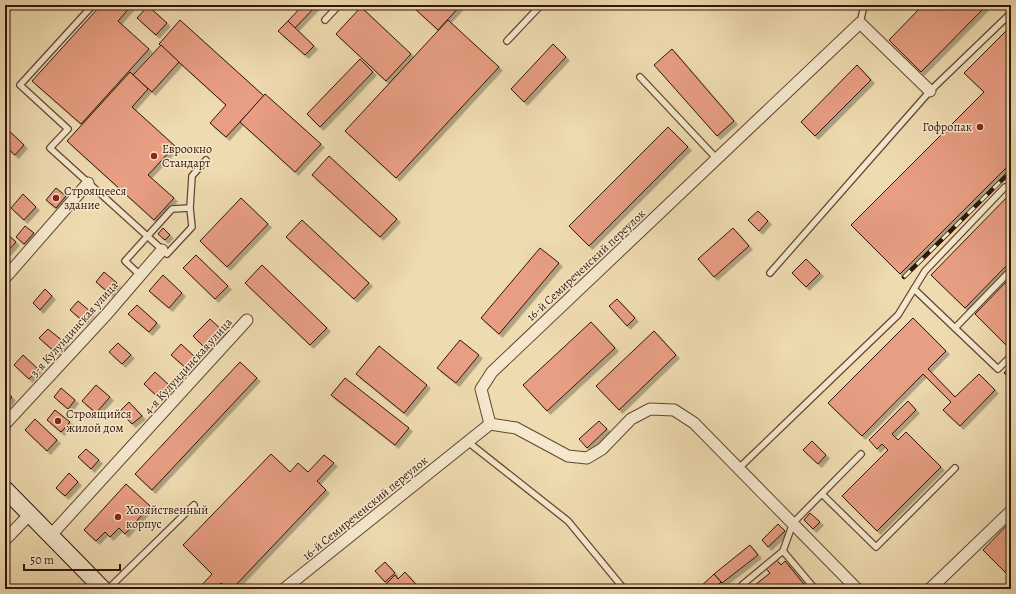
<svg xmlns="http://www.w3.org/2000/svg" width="1016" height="594" font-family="Alegreya,serif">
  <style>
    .building { fill: #e89e83; stroke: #32150b; filter: url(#shadow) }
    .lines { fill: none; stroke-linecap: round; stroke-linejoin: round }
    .lane-casing { stroke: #614634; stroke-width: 8 }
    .street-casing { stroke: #614634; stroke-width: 13 }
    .secondary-casing { stroke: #32150b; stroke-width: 18 }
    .lane { stroke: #f5e8cc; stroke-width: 5.5 }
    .street { stroke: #f5e8cc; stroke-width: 11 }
    .secondary { stroke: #f5e8cc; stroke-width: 16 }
    .rail-casing { stroke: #32150b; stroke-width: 4.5 }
    .rail { stroke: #f5e8cc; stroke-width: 3; stroke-dasharray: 9; stroke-linecap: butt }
    .poi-dot { fill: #8f2418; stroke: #f5e8cc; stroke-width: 1.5 }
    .labels { text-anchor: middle; stroke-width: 3; stroke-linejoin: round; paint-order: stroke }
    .poi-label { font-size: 12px; fill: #32150b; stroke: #f5e8cc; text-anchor: start }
    .street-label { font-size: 12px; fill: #32150b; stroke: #f5e8cc }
  </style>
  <defs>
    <filter id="shadow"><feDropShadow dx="3.5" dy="3.5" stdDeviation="0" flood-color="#0004"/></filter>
  </defs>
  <rect width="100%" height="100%" fill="#efdbb0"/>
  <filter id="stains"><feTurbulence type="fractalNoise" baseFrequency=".005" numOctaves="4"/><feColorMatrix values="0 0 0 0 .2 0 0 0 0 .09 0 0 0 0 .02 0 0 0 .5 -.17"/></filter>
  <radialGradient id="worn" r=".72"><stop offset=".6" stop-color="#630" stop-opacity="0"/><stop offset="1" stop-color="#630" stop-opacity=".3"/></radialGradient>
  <g class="building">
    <path d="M101 5H132L118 21 149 49 81 124 32 81Z"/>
    <path d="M303 5H317L295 28 288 21Z"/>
    <path d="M414 5H461L438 30 412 6Z"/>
    <path d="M923 5H987L921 72 889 40Z"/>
    <path d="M148 6 167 23 156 35 137 18Z"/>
    <path d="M361 7 411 54 386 81 336 34Z"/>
    <path d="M180 20 264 96 226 137 210 123 226 105 159 44Z"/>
    <path d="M448 20 499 67 396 178 345 131Z"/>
    <path d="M288 21 314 46 305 55 278 31Z"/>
    <path d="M1011 26V163L900 274 851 225 984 92 964 73Z"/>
    <path d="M553 44 566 57 524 102 511 89Z"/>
    <path d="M161 45 179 62 152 92 133 75Z"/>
    <path d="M672 49 734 121 717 136 654 65Z"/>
    <path d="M360 59 373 72 320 127 307 114Z"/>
    <path d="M857 65 871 80 815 136 801 122Z"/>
    <path d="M130 72 148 89 132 107 175 146 148 175 174 198 154 220 67 141Z"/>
    <path d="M265 94 321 144 295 172 240 122Z"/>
    <path d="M5 127 24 145 15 155 5 146Z"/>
    <path d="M668 127 688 147 589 246 569 226Z"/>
    <path d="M329 156 397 219 380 237 312 175Z"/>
    <path d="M56 188 66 196 56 208 46 200Z"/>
    <path d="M1011 193V261L965 308 931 275Z"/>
    <path d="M23 194 36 207 24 220 11 208Z"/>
    <path d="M241 198 268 224 227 267 200 241Z"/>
    <path d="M758 211 768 221 759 231 748 220Z"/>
    <path d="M302 220 369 283 354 299 286 237Z"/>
    <path d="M25 226 34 233 24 244 16 237Z"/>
    <path d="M163 228 170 235 165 240 158 234Z"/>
    <path d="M733 228 749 246 714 277 698 259Z"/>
    <path d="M5 232 16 242 7 252 5 251Z"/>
    <path d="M540 248 559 263 499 334 481 318Z"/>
    <path d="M196 255 228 286 215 299 183 268Z"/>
    <path d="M806 259 820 273 806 287 792 273Z"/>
    <path d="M262 265 327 328 310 345 245 283Z"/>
    <path d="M104 272 117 283 109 293 96 282Z"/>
    <path d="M163 275 182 293 169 308 149 291Z"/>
    <path d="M1011 277V341L1007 346 975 314Z"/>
    <path d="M45 289 52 296 40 310 33 303Z"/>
    <path d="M617 299 635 318 627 326 609 306Z"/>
    <path d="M78 301 91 312 83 321 70 310Z"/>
    <path d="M137 305 157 323 149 332 128 314Z"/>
    <path d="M913 318 946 351 928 369 955 397 979 374 995 390 960 426 943 410 951 402 923 374 862 436 828 403Z"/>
    <path d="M210 319 224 332 207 350 193 336Z"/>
    <path d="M591 322 615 348 547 411 523 385Z"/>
    <path d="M48 329 64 342 55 352 39 338Z"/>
    <path d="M654 331 676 355 619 410 596 386Z"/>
    <path d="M460 340 479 355 456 383 437 368Z"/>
    <path d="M118 343 131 355 122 364 109 352Z"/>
    <path d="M181 344 196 358 186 368 171 355Z"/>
    <path d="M379 346 427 385 404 413 356 374Z"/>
    <path d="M23 355 38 369 29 379 14 365Z"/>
    <path d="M240 362 257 378 152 490 135 474Z"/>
    <path d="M1011 365V380L1004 373Z"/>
    <path d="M155 372 170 386 159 398 144 384Z"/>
    <path d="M345 378 409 428 395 445 331 395Z"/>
    <path d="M96 385 110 397 96 413 82 401Z"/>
    <path d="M61 388 75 400 68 409 54 397Z"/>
    <path d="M5 391 12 397 5 406Z"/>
    <path d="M908 401 916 410 892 434 898 440 906 432 941 467 877 531 842 496 888 450 882 444 877 449 869 440Z"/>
    <path d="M129 402 142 416 132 424 120 411Z"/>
    <path d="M55 410 70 422 61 432 47 420Z"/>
    <path d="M35 419 57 440 47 451 25 430Z"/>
    <path d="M599 421 607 429 587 448 579 439Z"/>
    <path d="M812 441 826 455 818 464 803 450Z"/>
    <path d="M86 449 99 460 91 469 78 457Z"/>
    <path d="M271 454 290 472 298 463 308 472 324 455 334 463 317 481 326 490 232 589H228L221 583 215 589H200L199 588 212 574 183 545Z"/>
    <path d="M69 473 78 482 65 496 56 488Z"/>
    <path d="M126 484 150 506 125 534 119 528 110 537 105 532 96 541 84 530Z"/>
    <path d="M810 513 820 522 813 529 804 520Z"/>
    <path d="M1011 521V578L983 550Z"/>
    <path d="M778 524 785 531 768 547 762 540Z"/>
    <path d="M750 545 758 555 722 583 714 574Z"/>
    <path d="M776 559 781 565 785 561 808 589H750L770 573 765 568Z"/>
    <path d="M385 562 395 573 385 582 375 571Z"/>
    <path d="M405 572 420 589H390L386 584 395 575 398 579Z"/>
    <path d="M714 574 721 582 714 589H698Z"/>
    <path d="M987 584 992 589H982Z"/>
  </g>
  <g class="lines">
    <defs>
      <g id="lane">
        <path d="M93 5 20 85 68 129 50 148 167 254 192 227 190 208 192 176 206 160"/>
        <path d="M325 20 339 5"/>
        <path d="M860 23 863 10 862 5"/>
        <path d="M507 41 541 5"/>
        <path d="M640 77 717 159"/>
        <path d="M770 273 930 91 1011 13"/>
        <path d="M140 275 125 261 172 209 190 208"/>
        <path d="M914 289 998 369 1011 356"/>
        <path d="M955 328 1011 270"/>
        <path d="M468 442 568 521 624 589"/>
        <path d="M739 468 898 315 925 271 1005 187 1011 185"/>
        <path d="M822 494 876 547 955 468"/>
        <path d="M783 551 793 523 861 454"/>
        <path d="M108 589 194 505"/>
        <path d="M745 589 742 585 783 551 815 589"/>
      </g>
      <g id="street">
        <path d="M5 278 88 183"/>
        <path d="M5 424 106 315 162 250"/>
        <path d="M490 424 516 428 568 456 587 458 602 449 631 419 650 409 674 410 694 423 857 589"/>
        <path d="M51 535 247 320"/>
        <path d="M5 540 30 514"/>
        <path d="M284 589 490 424 481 389 492 372 860 23 930 91"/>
        <path d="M930 589 1011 511"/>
      </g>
      <path id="secondary" d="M5 489 103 589"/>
    </defs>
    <use href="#lane" class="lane-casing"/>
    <use href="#street" class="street-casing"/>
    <use href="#secondary" class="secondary-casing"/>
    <use href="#lane" class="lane"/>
    <use href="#street" class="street"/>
    <use href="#secondary" class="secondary"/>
    <defs>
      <path id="rail" d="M904 277 1011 171"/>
    </defs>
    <use href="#rail" class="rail-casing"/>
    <use href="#rail" class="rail"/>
  </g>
  <g class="poi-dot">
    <circle cx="980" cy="127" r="4"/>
    <circle cx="154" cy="156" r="4"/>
    <circle cx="56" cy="198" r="4"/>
    <circle cx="58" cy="421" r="4"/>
    <circle cx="118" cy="517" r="4"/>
  </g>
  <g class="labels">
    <g class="poi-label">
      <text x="972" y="131" text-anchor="end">Гофропак</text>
      <text x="162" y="153">Евроокно<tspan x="162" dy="14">Стандарт</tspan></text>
      <text x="64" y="195">Строящееся<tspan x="64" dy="14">здание</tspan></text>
      <text x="66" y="418">Строящийся<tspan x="66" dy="14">жилой дом</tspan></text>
      <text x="126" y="514">Хозяйственный<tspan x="126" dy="14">корпус</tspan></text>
    </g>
    <g class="street-label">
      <text transform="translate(586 265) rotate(-43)" y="4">16-й Семиреченский переулок</text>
      <text transform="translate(74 329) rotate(-48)" y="4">3-я Кулундинская улица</text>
      <text transform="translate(188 366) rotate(-48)" y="4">4-я Кулундинская улица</text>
      <text transform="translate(365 508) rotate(-39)" y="4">16-й Семиреченский переулок</text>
    </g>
  </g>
  <rect width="1016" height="594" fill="none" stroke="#efdbb0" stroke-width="20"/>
  <rect x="6" y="6" width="1004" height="582" fill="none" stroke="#32150b" stroke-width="2"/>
  <rect x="10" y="10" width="996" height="574" fill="none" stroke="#32150b"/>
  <path d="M24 564v6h96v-6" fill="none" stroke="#32150b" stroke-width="2"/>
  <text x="30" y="564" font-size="12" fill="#32150b" stroke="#f5e8cc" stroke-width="3" paint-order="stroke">50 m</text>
  <rect width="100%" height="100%" filter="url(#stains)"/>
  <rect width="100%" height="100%" fill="url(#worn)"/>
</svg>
